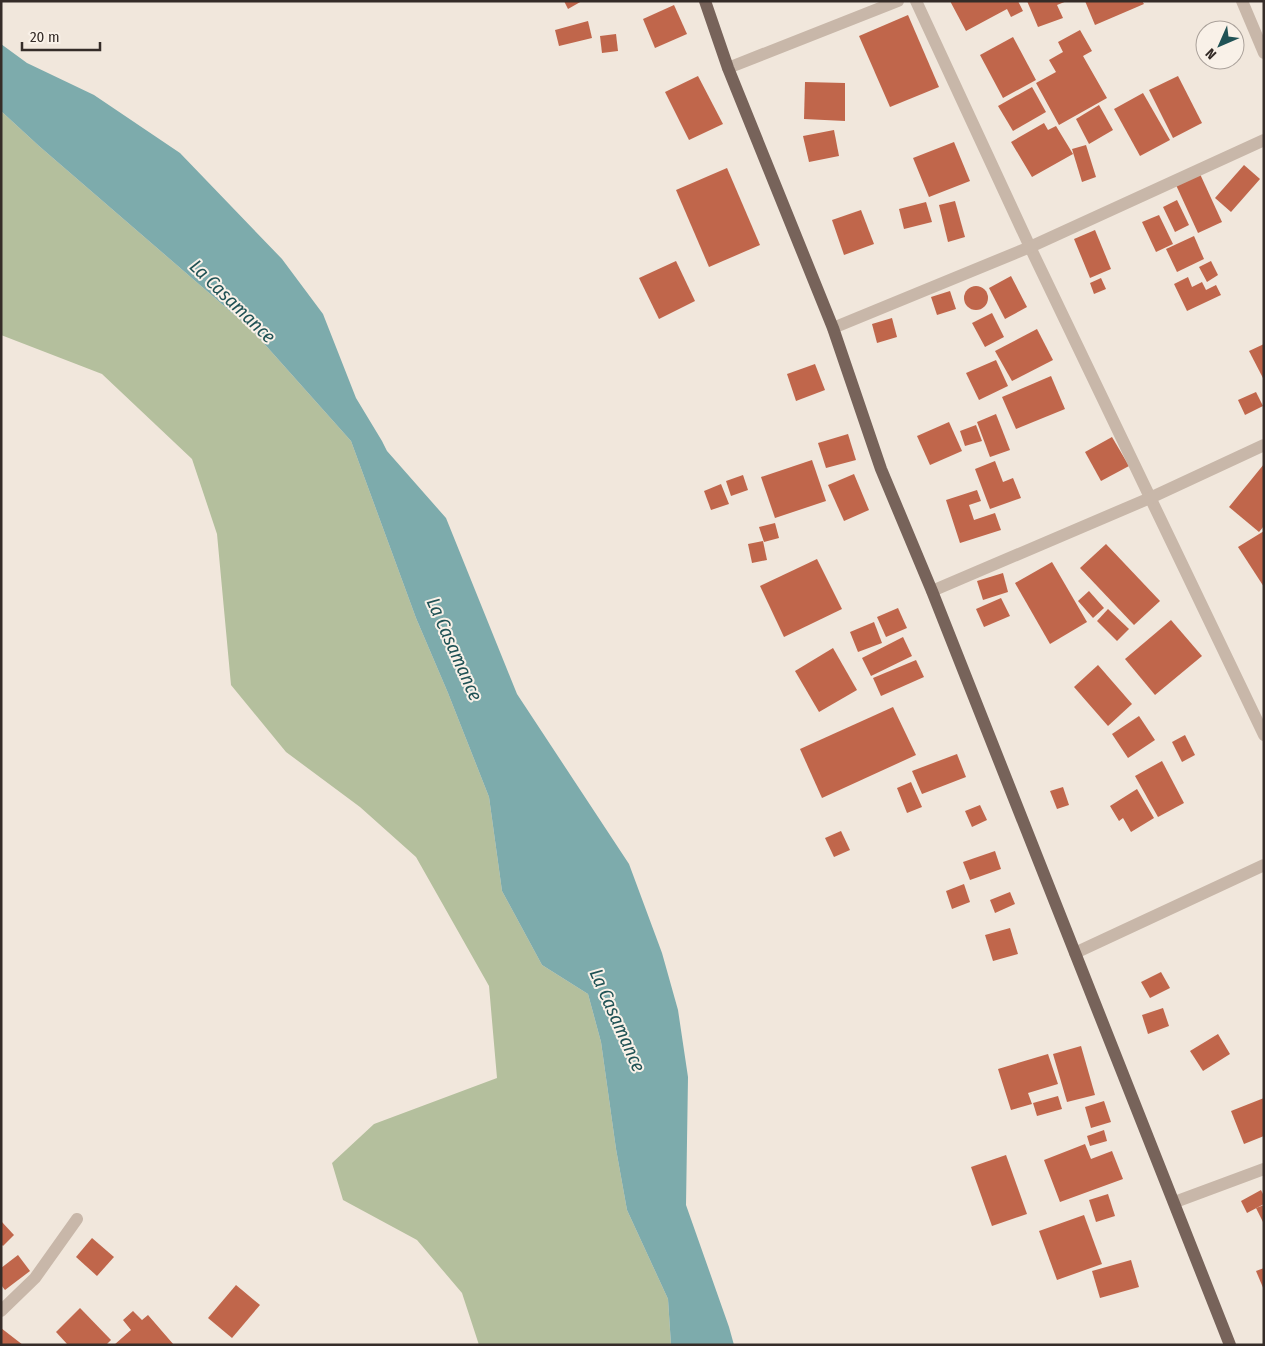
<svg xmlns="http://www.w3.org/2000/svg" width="1265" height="1346" font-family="'Fira Sans Condensed',sans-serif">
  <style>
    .green { fill: #b4bf9d }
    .water { fill: #7dabac }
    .building { fill: #c0664b }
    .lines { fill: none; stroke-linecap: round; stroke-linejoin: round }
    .minor { stroke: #c8b7a9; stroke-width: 12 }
    .primary { stroke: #77635a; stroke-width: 12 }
    .labels { text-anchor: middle; stroke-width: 4; stroke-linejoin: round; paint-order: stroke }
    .water-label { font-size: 19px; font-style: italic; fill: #205255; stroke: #f9f1e8 }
  </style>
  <rect width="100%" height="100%" fill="#f1e7dc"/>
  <path class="green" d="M1 111 39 146 252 330 351 441 416 618 448 693 489 797 502 891 542 965 588 994 601 1042 616 1149 627 1210 668 1299 671 1345H479L462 1293 417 1240 343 1200 332 1163 374 1124 497 1078 489 986 416 857 360 807 286 752 231 685 217 534 192 459 102 374 1 335Z"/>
  <path class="water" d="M1 44 27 63 94 95 180 153 282 259 323 314 356 398 382 441 387 451 446 518 517 694 629 864 662 953 678 1010 688 1077 686 1205 729 1327 734 1345H671L668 1299 627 1210 616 1149 601 1042 588 994 542 965 502 891 489 797 448 693 416 618 351 441 252 330 39 146 1 111Z"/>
  <g class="building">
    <path d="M564 1H582L568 9Z"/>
    <path d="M950 1H1018L1023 11 1011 17 1007 9 966 31Z"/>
    <path d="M1027 1H1067L1057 5 1063 18 1038 27Z"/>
    <path d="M1085 1H1142L1144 4 1095 25Z"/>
    <path d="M674 5 687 34 655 48 643 19Z"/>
    <path d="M908 15 939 87 890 107 859 36Z"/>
    <path d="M588 21 592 38 559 46 555 30Z"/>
    <path d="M1080 30 1092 51 1083 56 1107 98 1059 125 1036 83 1056 72 1049 60 1063 52 1058 42Z"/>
    <path d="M616 34 618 51 602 53 600 36Z"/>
    <path d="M1013 37 1036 80 1003 98 980 55Z"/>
    <path d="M698 76 723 124 689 140 665 92Z"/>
    <path d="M1178 76 1202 123 1173 138 1149 90Z"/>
    <path d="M805 82 845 83V121L804 119Z"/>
    <path d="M1032 87 1046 112 1013 131 998 106Z"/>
    <path d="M1143 93 1170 140 1140 156 1114 109Z"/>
    <path d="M1099 105 1113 130 1089 144 1076 119Z"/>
    <path d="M1044 123 1048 130 1056 126 1073 154 1032 177 1011 142Z"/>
    <path d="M834 130 839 156 809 162 803 136Z"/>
    <path d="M954 142 970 181 929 197 913 158Z"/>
    <path d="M1086 145 1096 177 1082 182 1072 149Z"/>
    <path d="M1244 165 1260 179 1231 212 1215 198Z"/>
    <path d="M727 168 760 245 709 267 676 190Z"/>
    <path d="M1200 174 1222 222 1198 233 1176 185Z"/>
    <path d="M1177 200 1189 225 1175 232 1163 207Z"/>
    <path d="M955 201 965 237 948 242 939 205Z"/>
    <path d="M926 202 932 222 904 229 899 209Z"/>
    <path d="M861 210 874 244 844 255 832 220Z"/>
    <path d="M1159 215 1173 244 1156 252 1142 222Z"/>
    <path d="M1095 230 1111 269 1090 278 1074 239Z"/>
    <path d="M1194 236 1204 259 1177 272 1166 249Z"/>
    <path d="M676 261 695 301 659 319 639 278Z"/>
    <path d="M1211 261 1218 275 1207 282 1199 267Z"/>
    <path d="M1011 276 1027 307 1005 319 989 288Z"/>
    <path d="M1188 277 1192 287 1202 282 1206 290 1216 285 1221 295 1187 311 1174 284Z"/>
    <path d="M1101 278 1106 289 1094 294 1090 283Z"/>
    <circle cx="976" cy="298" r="12"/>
    <path d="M950 291 956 309 937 315 931 297Z"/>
    <path d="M992 313 1004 337 985 347 972 323Z"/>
    <path d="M892 318 897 337 877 343 872 324Z"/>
    <path d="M1037 329 1053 360 1012 381 995 351Z"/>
    <path d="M1264 344V380L1249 351Z"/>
    <path d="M996 360 1008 386 979 400 966 373Z"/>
    <path d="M815 364 825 390 796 401 787 374Z"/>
    <path d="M1051 376 1065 409 1016 429 1002 397Z"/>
    <path d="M1256 392 1263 406 1245 415 1238 400Z"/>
    <path d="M996 414 1010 450 990 457 977 422Z"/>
    <path d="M949 422 962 451 930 465 917 436Z"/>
    <path d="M976 425 982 441 965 446 960 431Z"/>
    <path d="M848 434 856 460 826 468 818 443Z"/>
    <path d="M1112 437 1129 466 1101 481 1085 452Z"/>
    <path d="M812 460 826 501 775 518 761 477Z"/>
    <path d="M995 461 1003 482 1013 478 1021 498 990 509 975 469Z"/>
    <path d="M1264 464V526L1259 532 1229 507Z"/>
    <path d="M854 474 869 510 844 521 828 485Z"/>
    <path d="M743 475 748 490 731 496 726 481Z"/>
    <path d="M721 484 729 504 711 510 704 491Z"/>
    <path d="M977 490 981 501 969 505 974 520 995 513 1001 530 960 543 946 500Z"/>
    <path d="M775 523 779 538 764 542 759 527Z"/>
    <path d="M1264 531V587L1238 547Z"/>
    <path d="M763 541 767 560 752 563 748 544Z"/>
    <path d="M1106 544 1160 601 1134 625 1080 568Z"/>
    <path d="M817 559 842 609 784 637 760 586Z"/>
    <path d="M1052 562 1087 622 1050 644 1015 583Z"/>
    <path d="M1003 573 1008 592 983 600 977 581Z"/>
    <path d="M1089 591 1104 608 1093 618 1078 601Z"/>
    <path d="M1001 598 1010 616 984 627 976 609Z"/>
    <path d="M898 608 907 628 886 637 877 617Z"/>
    <path d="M1108 609 1129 629 1117 641 1097 621Z"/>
    <path d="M1171 620 1202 656 1155 695 1125 659Z"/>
    <path d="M874 622 882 643 858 652 850 632Z"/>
    <path d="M903 637 912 656 871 676 862 658Z"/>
    <path d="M833 648 857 690 819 712 795 671Z"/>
    <path d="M916 660 924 677 881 696 873 678Z"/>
    <path d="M1098 665 1132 704 1108 726 1074 687Z"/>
    <path d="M893 707 916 755 822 798 800 749Z"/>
    <path d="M1139 716 1155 740 1128 758 1112 734Z"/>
    <path d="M1185 735 1195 755 1182 762 1172 742Z"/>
    <path d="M957 754 966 777 922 794 912 771Z"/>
    <path d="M1162 761 1184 803 1158 817 1135 776Z"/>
    <path d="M911 782 922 807 907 813 897 788Z"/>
    <path d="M1063 787 1069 805 1057 809 1050 791Z"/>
    <path d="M1137 789 1154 818 1131 832 1123 818 1119 821 1110 806Z"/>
    <path d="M980 805 987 820 972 827 965 811Z"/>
    <path d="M841 831 850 850 834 857 825 838Z"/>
    <path d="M995 851 1001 869 970 880 963 862Z"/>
    <path d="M964 884 970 902 952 909 946 891Z"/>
    <path d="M1010 892 1015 904 995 913 990 900Z"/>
    <path d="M1010 928 1018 954 993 961 985 935Z"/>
    <path d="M1161 972 1170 988 1150 998 1141 982Z"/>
    <path d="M1163 1008 1169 1026 1148 1034 1142 1015Z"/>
    <path d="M1218 1034 1230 1054 1203 1071 1190 1051Z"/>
    <path d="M1081 1046 1095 1095 1067 1102 1053 1054Z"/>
    <path d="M1048 1054 1058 1084 1028 1093 1032 1104 1011 1110 998 1069Z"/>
    <path d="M1058 1096 1062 1109 1037 1116 1033 1103Z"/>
    <path d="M1264 1098V1136L1244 1144 1231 1111Z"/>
    <path d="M1104 1101 1111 1122 1091 1128 1085 1107Z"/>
    <path d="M1104 1130 1107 1141 1090 1146 1087 1136Z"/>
    <path d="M1085 1144 1091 1159 1112 1151 1123 1179 1060 1202 1044 1160Z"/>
    <path d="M1006 1155 1027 1214 992 1226 971 1167Z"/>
    <path d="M1261 1190 1264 1196V1204L1247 1213 1241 1201Z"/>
    <path d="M1108 1194 1115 1216 1096 1222 1089 1200Z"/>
    <path d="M1264 1205V1224L1256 1208Z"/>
    <path d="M1084 1215 1102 1264 1057 1280 1039 1231Z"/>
    <path d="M1 1221 14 1235 3 1246 1 1244Z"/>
    <path d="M92 1238 114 1257 97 1276 76 1257Z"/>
    <path d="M18 1255 30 1271 5 1290 1 1285V1268Z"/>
    <path d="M1131 1260 1139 1287 1100 1298 1092 1271Z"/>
    <path d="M1264 1268V1290L1256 1271Z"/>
    <path d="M236 1285 260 1305 232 1338 208 1318Z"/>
    <path d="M80 1308 111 1340 106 1345H68L56 1332Z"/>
    <path d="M133 1311 142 1320 148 1315 174 1345H114L131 1330 123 1320Z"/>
    <path d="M1 1328 23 1345H1Z"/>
  </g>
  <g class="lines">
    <g class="minor">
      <path d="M916 1 1030 247 1264 735"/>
      <path d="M1242 1 1264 53"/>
      <path d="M728 68 898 1"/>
      <path d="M833 328 1030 247 1264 140"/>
      <path d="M932 591 1150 498 1264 445"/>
      <path d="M1075 953 1264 865"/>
      <path d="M1175 1202 1264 1169"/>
      <path d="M1 1311 35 1278 77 1219"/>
    </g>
    <path class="primary" d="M705 1 728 68 833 328 881 469 932 591 1230 1345"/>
  </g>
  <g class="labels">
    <g class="water-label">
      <text transform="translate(233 301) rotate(44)" y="7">La Casamance</text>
      <text transform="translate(455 649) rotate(66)" y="7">La Casamance</text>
      <text transform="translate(618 1020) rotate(66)" y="7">La Casamance</text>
    </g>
  </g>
  <rect width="1265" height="1346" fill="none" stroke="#352c28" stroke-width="5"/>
  <g transform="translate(1220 45) rotate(225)"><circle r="24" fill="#f9f1e8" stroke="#aba29b"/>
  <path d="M0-4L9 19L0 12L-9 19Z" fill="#205255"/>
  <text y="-8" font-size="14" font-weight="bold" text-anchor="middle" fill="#352c28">N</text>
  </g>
  <path d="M22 42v8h78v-8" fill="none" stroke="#352c28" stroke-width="2.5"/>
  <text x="30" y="42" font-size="15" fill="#352c28" stroke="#f9f1e8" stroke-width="4" paint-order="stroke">20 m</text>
</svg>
